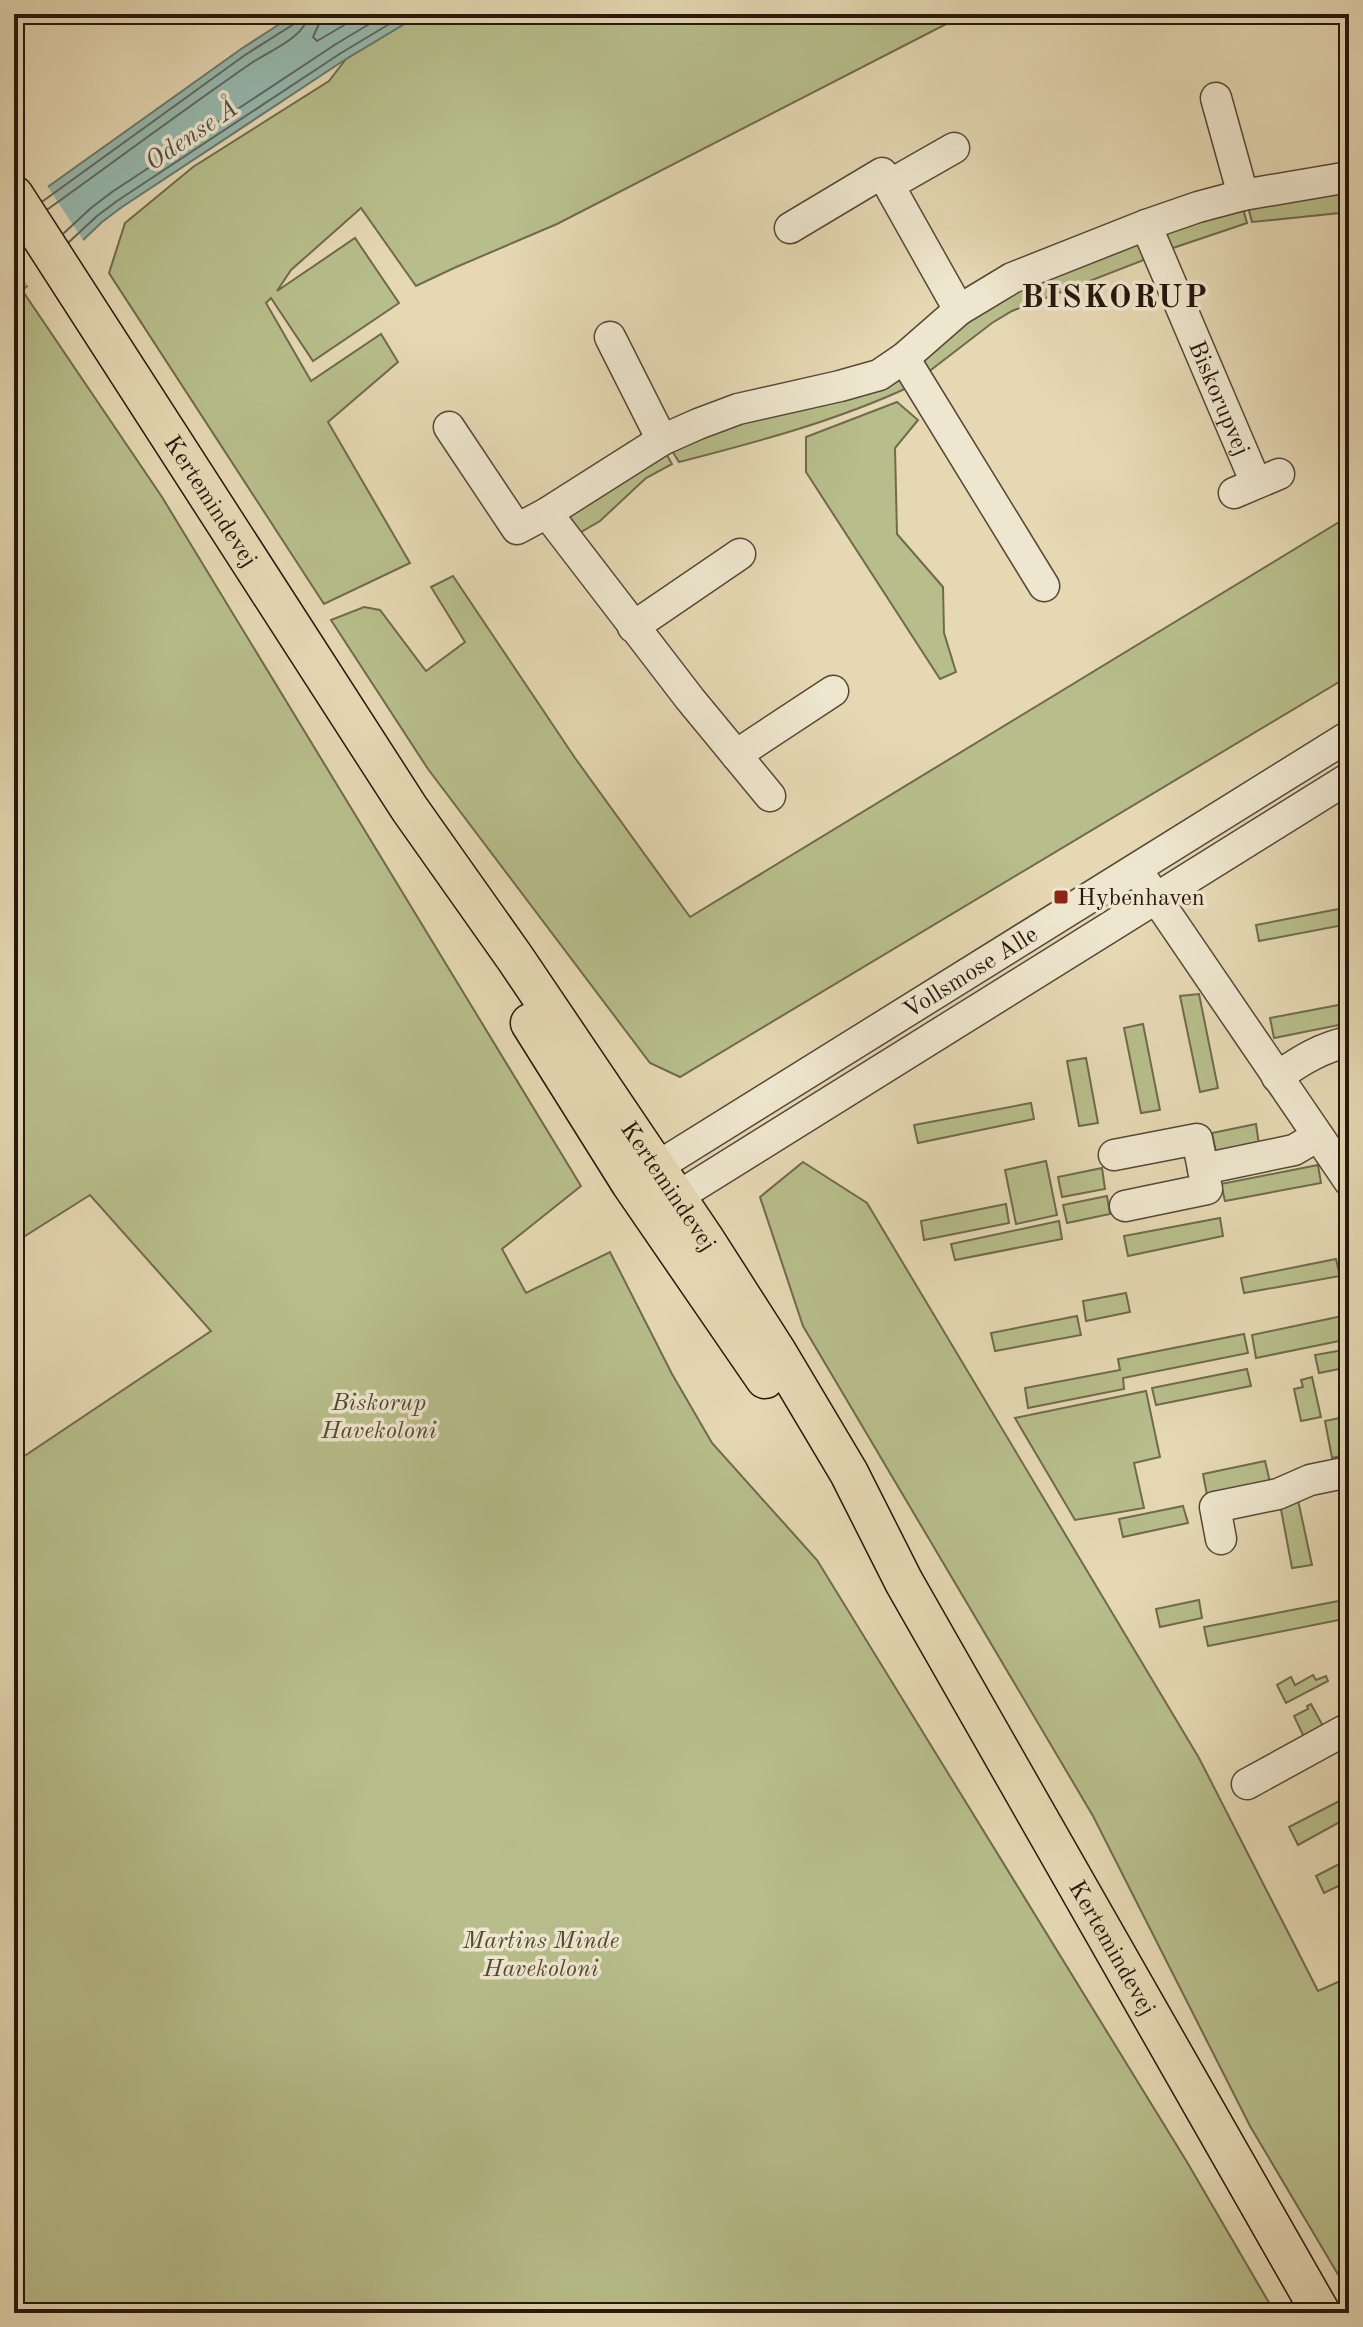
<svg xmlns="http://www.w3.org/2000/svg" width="1363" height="2327" font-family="'Old Standard TT',serif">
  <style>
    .green { fill: #b7be8b; stroke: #6f6b4c; stroke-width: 2 }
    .water { fill: #96b9ae; stroke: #6a796e; stroke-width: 2 }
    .pier { fill: #e5d8b3 }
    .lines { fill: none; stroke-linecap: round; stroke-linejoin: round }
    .shore { stroke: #5e685e; stroke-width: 2 }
    .minor-casing { stroke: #564836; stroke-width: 33 }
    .major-casing { stroke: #27180d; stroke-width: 41 }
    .minor { stroke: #eee6ce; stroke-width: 30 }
    .major { stroke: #e5d8b3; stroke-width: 38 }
    .poi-dot { fill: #8f2418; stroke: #eee6ce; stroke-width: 3 }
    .labels { text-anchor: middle; stroke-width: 7; stroke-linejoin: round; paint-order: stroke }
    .street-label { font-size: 24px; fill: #27180d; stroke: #eee6ce }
    .poi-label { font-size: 24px; fill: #27180d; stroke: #eee6ce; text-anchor: start }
    .park-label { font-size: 24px; font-style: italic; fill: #524a33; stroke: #eee6ce }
    .water-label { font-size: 26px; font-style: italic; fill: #4e5045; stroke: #eee6ce }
    .district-label { font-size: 32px; font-weight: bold; letter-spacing: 2px; fill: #27180d; stroke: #eee6ce }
  </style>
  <rect width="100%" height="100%" fill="#e5d8b3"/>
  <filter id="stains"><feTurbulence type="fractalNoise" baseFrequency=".0025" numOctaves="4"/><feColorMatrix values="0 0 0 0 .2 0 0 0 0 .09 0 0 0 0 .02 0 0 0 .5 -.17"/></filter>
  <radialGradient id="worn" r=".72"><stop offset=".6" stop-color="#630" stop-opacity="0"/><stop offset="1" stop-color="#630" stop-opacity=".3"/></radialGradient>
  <g class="green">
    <path d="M421 14H979L952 21 557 224 454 268 416 286 361 208 291 270 277 291 355 238 399 303 313 361 271 298 266 303 311 381 381 334 398 362 328 422 410 563 324 604 109 273 125 223 193 167 329 81 346 59Z"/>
    <path d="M1349 186V212L1252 222 1247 203Z"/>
    <path d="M1242 205 1247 223 1164 251 1165 227Z"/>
    <path d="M1143 242 1149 258 1012 311 992 323 923 376 918 356 989 300Z"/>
    <path d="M22 290 162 497 581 1186 502 1249 526 1293 610 1252 672 1374 712 1443 817 1560 1187 2162 1275 2313H14V1463L211 1331 90 1195 14 1243V296Z"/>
    <path d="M899 378 909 387C836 421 757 442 679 462L669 446 692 434Z"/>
    <path d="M897 402 918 420 895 448 897 534 943 587 944 633 956 672 940 679 806 472V437Z"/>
    <path d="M663 448 672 464 646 478 600 521 576 535 566 508Z"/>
    <path d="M1349 516V676L680 1077 650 1063 428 769 331 620 364 607 380 610 426 671 465 642 431 587 453 576 575 758 690 917Z"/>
    <path d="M1349 907V924L1259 941 1256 925Z"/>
    <path d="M1199 994 1218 1088 1200 1092 1180 996Z"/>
    <path d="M1349 1003V1023L1274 1038 1270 1018Z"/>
    <path d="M1143 1024 1160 1110 1141 1113 1124 1028Z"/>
    <path d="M1086 1058 1098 1123 1079 1126 1067 1061Z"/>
    <path d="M1031 1103 1034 1119 918 1143 914 1125Z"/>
    <path d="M1256 1124 1259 1145 1216 1152 1212 1133Z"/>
    <path d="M1046 1161 1057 1215 1016 1224 1005 1170Z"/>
    <path d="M803 1162 867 1203 1199 1758 1318 1991 1349 1977V2293L1250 2126 1093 1816 803 1326 760 1197Z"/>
    <path d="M1318 1165 1321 1183 1225 1201 1221 1184Z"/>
    <path d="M1102 1168 1105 1189 1062 1197 1058 1177Z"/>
    <path d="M1107 1196 1110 1214 1067 1223 1063 1205Z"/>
    <path d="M1006 1204 1009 1223 924 1240 921 1221Z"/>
    <path d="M1220 1218 1223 1236 1128 1256 1124 1236Z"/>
    <path d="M1059 1221 1062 1239 955 1260 951 1244Z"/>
    <path d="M1336 1259 1340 1276 1244 1293 1241 1278Z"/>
    <path d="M1126 1293 1130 1312 1086 1321 1083 1301Z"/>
    <path d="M1347 1315 1349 1339 1256 1358 1252 1335Z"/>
    <path d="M1077 1316 1081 1335 995 1351 991 1333Z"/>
    <path d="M1244 1334 1248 1353 1123 1378 1124 1389 1028 1408 1025 1388 1120 1370 1118 1359Z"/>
    <path d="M1349 1349V1367L1319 1373 1315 1355Z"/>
    <path d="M1247 1369 1251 1386 1156 1405 1152 1388Z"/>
    <path d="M1312 1377 1321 1417 1301 1421 1294 1389 1303 1387 1301 1380Z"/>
    <path d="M1146 1391 1160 1457 1134 1463 1144 1508 1075 1520 1015 1418Z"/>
    <path d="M1349 1416V1454L1332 1458 1325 1421Z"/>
    <path d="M1265 1461 1270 1482 1207 1495 1203 1474Z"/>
    <path d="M1298 1500 1312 1565 1292 1568 1280 1504Z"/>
    <path d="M1183 1506 1188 1523 1123 1537 1119 1519Z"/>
    <path d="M1349 1599V1618L1208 1646 1204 1627Z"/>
    <path d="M1199 1600 1202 1618 1160 1627 1156 1609Z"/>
    <path d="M1313 1675 1316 1680 1326 1676 1328 1681 1286 1703 1277 1685 1291 1677 1295 1685Z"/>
    <path d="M1311 1704 1323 1726 1304 1737 1294 1716 1308 1709 1307 1706Z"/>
    <path d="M1349 1796V1817L1298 1845 1289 1827Z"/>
    <path d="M1349 1859V1881L1324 1893 1316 1876Z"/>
  </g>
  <path class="water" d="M295 14H421L346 59 122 207 102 222 60 262 14 296V211L241 49Z"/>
  <path class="pier" d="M46 184 85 243 62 265 30 289 14 265V206Z"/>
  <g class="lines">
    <g class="shore">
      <path d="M320 14 319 24 313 37 317 41 363 14"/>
      <path d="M43 201 245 55 294 24 298 14"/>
      <path d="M48 209C115 161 182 111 250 64 267 52 307 37 308 14"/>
      <path d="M64 233 91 208 112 192 336 44 386 14"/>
      <path d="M69 242 97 216 117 201 341 53 406 14"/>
    </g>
    <defs>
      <g id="minor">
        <path d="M1216 98 1243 195"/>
        <path d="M889 185 954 148"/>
        <path id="s1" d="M1146 225 1256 483"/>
        <path d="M790 228 882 173 959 310"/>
        <path d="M610 337 662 440"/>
        <path d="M904 358 1044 586"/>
        <path d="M449 427 517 529 547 513 662 440 698 424 738 409 840 386 879 375 904 358 959 310 1012 278 1146 225 1198 207 1243 195 1349 177"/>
        <path d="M1234 493 1279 474"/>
        <path d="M547 513 690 699 770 796"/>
        <path d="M633 627 740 554"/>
        <path d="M736 755 833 691"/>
        <path d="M1145 882 1349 1181"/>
        <path d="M1277 1077C1300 1061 1322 1047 1349 1042"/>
        <path d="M1114 1155 1197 1139 1207 1189 1125 1206"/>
        <path d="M1203 1169 1294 1150 1318 1136"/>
        <path id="s2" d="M639 1178 1349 736"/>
        <path d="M659 1207 677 1197 1349 778"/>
        <path d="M1221 1539 1215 1507 1278 1494 1310 1480 1349 1472"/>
        <path d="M1247 1784 1349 1728"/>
      </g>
      <g id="major">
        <path id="s3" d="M14 195 409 808 515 958 706 1241 777 1352 849 1473 904 1582 1321 2313"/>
        <path d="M530 1023 631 1184 765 1379"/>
      </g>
    </defs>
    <use href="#minor" class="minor-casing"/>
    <use href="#major" class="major-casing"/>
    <use href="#minor" class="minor"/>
    <use href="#major" class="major"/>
  </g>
  <rect class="poi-dot" x="1053" y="889" width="16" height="16" rx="4"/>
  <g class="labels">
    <g class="street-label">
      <text dy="8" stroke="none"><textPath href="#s1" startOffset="188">Biskorupvej</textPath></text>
      <text dy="8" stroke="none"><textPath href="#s3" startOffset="364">Kertemindevej</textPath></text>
      <text dy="8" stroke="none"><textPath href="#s2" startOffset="390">Vollsmose Alle</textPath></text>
      <text dy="8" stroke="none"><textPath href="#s3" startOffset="1188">Kertemindevej</textPath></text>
      <text dy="8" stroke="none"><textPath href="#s3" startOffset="2070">Kertemindevej</textPath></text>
    </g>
    <g class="poi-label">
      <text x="1077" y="905">Hybenhaven</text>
    </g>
    <g class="park-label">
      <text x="379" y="1410">Biskorup<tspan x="379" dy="28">Havekoloni</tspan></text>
      <text x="541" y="1948">Martins Minde<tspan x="541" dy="28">Havekoloni</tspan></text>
    </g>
    <g class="water-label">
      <text transform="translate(191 134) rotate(-34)" y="9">Odense Å</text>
    </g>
    <g class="district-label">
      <text x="1115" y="307">BISKORUP</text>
    </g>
  </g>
  <rect width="1363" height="2327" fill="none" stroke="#e5d8b3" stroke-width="48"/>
  <rect x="16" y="16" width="1331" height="2295" fill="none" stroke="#27180d" stroke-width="4"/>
  <rect x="24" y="24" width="1315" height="2279" fill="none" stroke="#27180d" stroke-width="2"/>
  <rect width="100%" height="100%" filter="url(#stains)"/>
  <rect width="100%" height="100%" fill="url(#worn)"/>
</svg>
